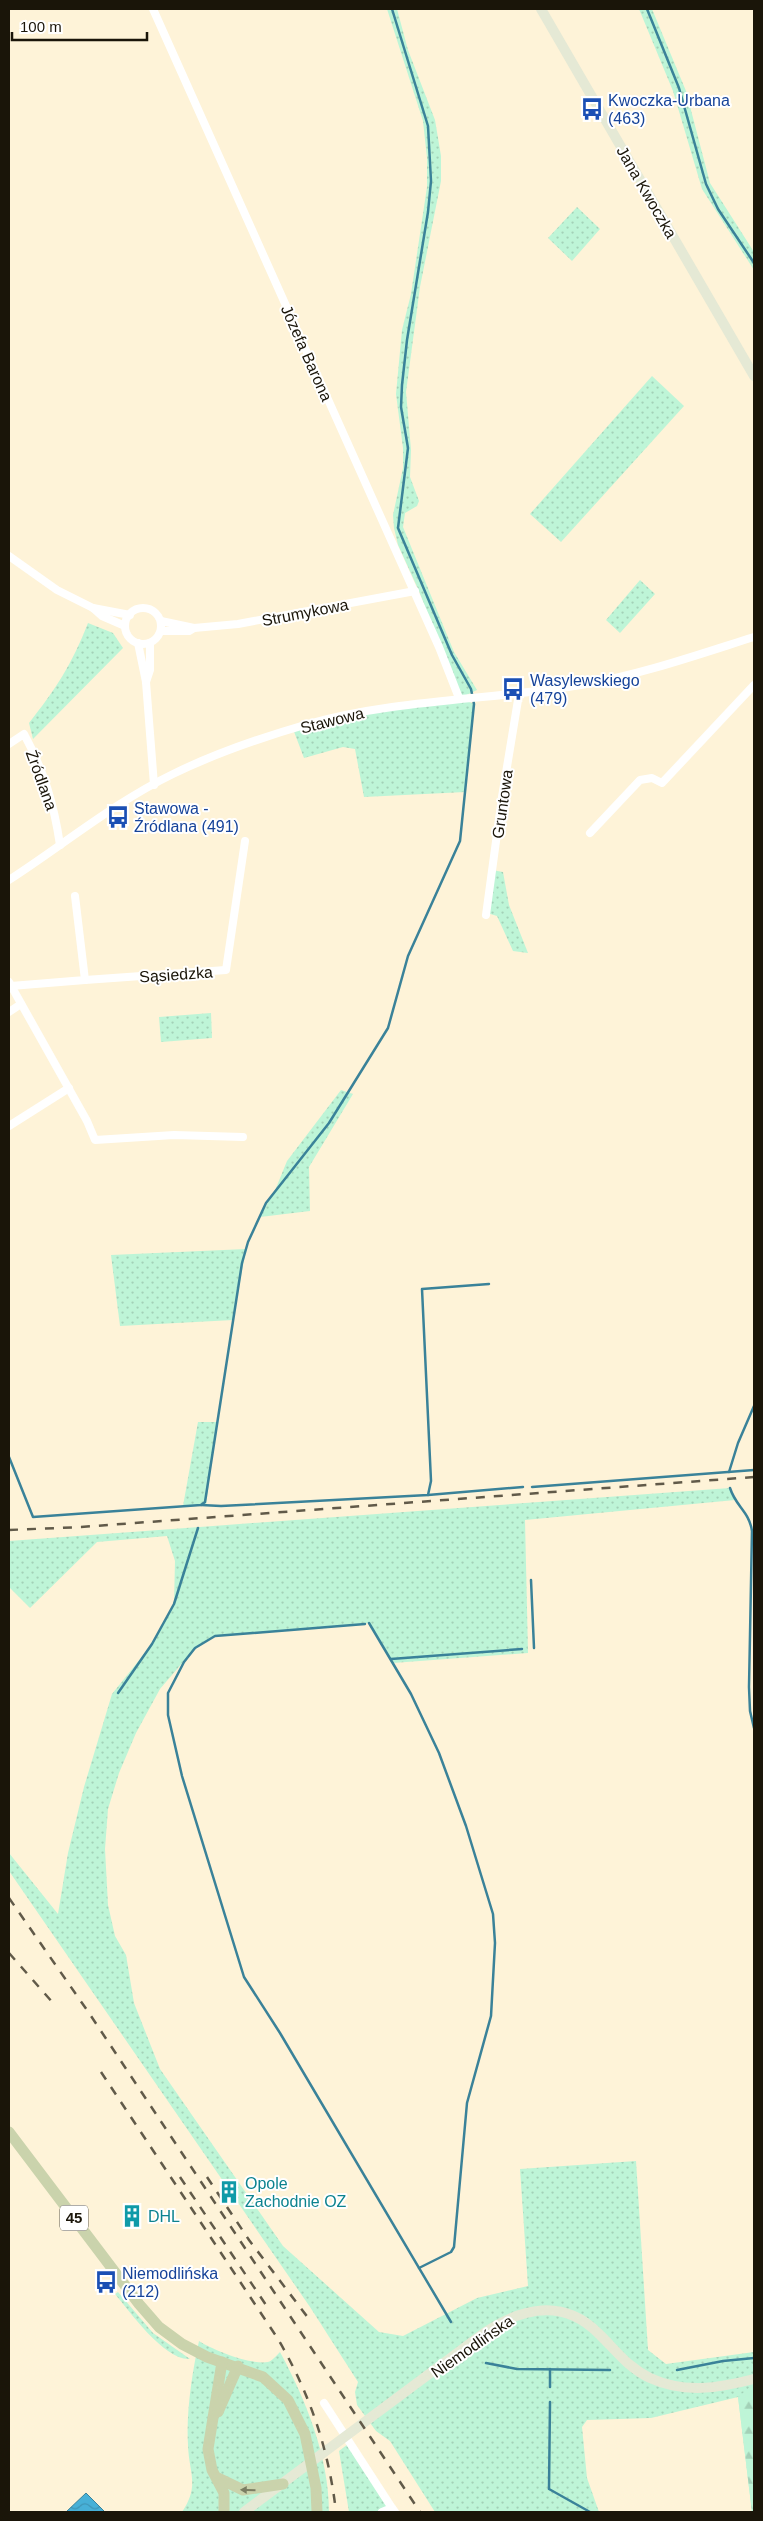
<svg xmlns="http://www.w3.org/2000/svg" width="763" height="2521" font-family="Arial,sans-serif">
  <style>
    .grass { fill: url(#grass-dots) }
    .forest { fill: url(#forest-firs) }
    .water { fill: url(#water-waves); stroke: #3a8299 }
    .lines { fill: none; stroke-linecap: round; stroke-linejoin: round }
    .stream { stroke: #3a8299; stroke-width: 2.5 }
    .street { stroke: #fff; stroke-width: 8 }
    .secondary { stroke: #e5e9d5; stroke-width: 10 }
    .primary { stroke: #cad3ac; stroke-width: 11 }
    .rail { stroke: #615a49; stroke-width: 2.5; stroke-dasharray: 9 9; stroke-linecap: butt }
    .oneway { fill: #7b7e63 }
    .labels { text-anchor: middle; stroke-width: 4; stroke-linejoin: round; paint-order: stroke }
    .shield { fill: #fff; stroke: #5f5b53; stroke-width: 1 }
    .shield-label { font-size: 15px; font-weight: bold; fill: #1a1509 }
    .transit-label { font-size: 16px; fill: #164399; stroke: #fff; text-anchor: start }
    .street-label { font-size: 16px; fill: #1a1509; stroke: #fff }
    .culture-label { font-size: 16px; fill: #0d838f; stroke: #fff; text-anchor: start }
  </style>
  <defs>
    <pattern id="grass-dots" width="8" height="8" patternUnits="userSpaceOnUse" patternTransform="scale(1.25)"><rect width="8" height="8" fill="#bef5d7"/><path d="M2 2h.1M6 6h.1" fill="none" stroke="#a3d1b7" stroke-width="1.8" stroke-linecap="round"/></pattern>
    <pattern id="forest-firs" width="22" height="20" patternUnits="userSpaceOnUse" patternTransform="scale(1.25)"><rect width="22" height="20" fill="#bef5d7"/><path d="M5 1l3.5 6h-7zM16 11l3.5 6h-7z" fill="#a3d1b7"/></pattern>
    <pattern id="water-waves" width="16" height="10" patternUnits="userSpaceOnUse" patternTransform="scale(1.25)"><rect width="16" height="10" fill="#47b0d7"/><path d="M0 5q4-4 8 0t8 0" fill="none" stroke="#3e96b7"/></pattern>
  </defs>
  <rect width="100%" height="100%" fill="#fef3d8"/>
  <g class="grass">
    <path d="M387 9H397L408 50 435 120 441 156V181L420 287 406 392 411 450 410 477 419 501 417 506 405 513 403 527 454 652 477 690 460 698 474 704 465 792 364 797 355 749 343 747 304 758 293 729 309 724 459 698 419 591 398 545 394 528 393 515 403 468V448L396 394 402 330 411 294 427 187V158L423 121Z"/>
    <path d="M639 9H652L686 91 710 183 754 252V270L702 189 673 91Z"/>
    <path d="M577 207 600 229 572 261 548 238Z"/>
    <path d="M652 376 684 406 561 542 530 514Z"/>
    <path d="M640 580 655 594 620 633 606 620Z"/>
    <path d="M88 623 113 633 123 648 33 739 29 723C56 689 72 664 88 623Z"/>
    <path d="M492 870 503 872 509 905 528 953 513 951 497 916 487 913Z"/>
    <path d="M211 1013 212 1038 161 1042 159 1017Z"/>
    <path d="M341 1090 353 1094 309 1167 310 1211 260 1217 276 1188 287 1161Z"/>
    <path d="M246 1249 233 1320 120 1326 111 1255Z"/>
    <path d="M198 1422H217L206 1505 183 1506Z"/>
    <path d="M730 1488 735 1500 525 1520 528 1653 393 1663 369 1623 215 1636 195 1648 160 1689 136 1733 119 1773 108 1809 105 1849 108 1905 115 1936 126 1955 134 2003 160 2069 283 2246 379 2332 403 2336 477 2298 528 2286 520 2169 636 2161 648 2350 666 2364 754 2352V2512H752L738 2397 651 2418 587 2420 582 2427 587 2478 599 2512H435L390 2441 376 2431 357 2405 355 2392 358 2382 310 2307 9 1871V1853L58 1914 68 1853 84 1787 112 1694 152 1644 174 1604 175 1561 167 1536 97 1542 30 1608 9 1587V1541Z"/>
    <path d="M118 2292 153 2333 190 2359C165 2361 130 2312 115 2294Z"/>
    <path d="M199 2341C213 2350 250 2365 268 2362 272 2361 277 2355 280 2352 306 2400 329 2457 329 2512H182C200 2485 189 2474 188 2445 186 2412 192 2373 199 2341Z"/>
    <path d="M352 2441 395 2512H349L339 2451Z"/>
  </g>
  <path class="forest" d="M754 2384V2512H752L738 2397Z"/>
  <path class="water" d="M86 2493 105 2512H66Z"/>
  <g class="lines">
    <g class="stream">
      <path d="M647 9 679 88 706 184 718 209 754 263"/>
      <path d="M9 1457 33 1517 201 1505 205 1502 242 1263 248 1242 266 1203 329 1123 388 1028 408 956 460 841 474 704 471 689 452 655 398 528 408 448 401 407 402 385 407 340 428 212 431 181 428 126 392 9"/>
      <path d="M729 1472 738 1443 754 1406"/>
      <path d="M532 1487 754 1470"/>
      <path d="M730 1488C736 1507 749 1511 752 1531L749 1687 750 1711 754 1728"/>
      <path d="M428 1495 523 1487"/>
      <path d="M201 1505 221 1506 428 1495 431 1481 422 1289 489 1284"/>
      <path d="M531 1580 534 1648"/>
      <path d="M369 1623 411 1694 439 1753 466 1826 493 1914 495 1943 491 2016 467 2103 454 2247 451 2252 419 2268"/>
      <path d="M365 1624 215 1636 195 1648 184 1662 168 1693V1715L182 1776 244 1977 280 2033 451 2322"/>
      <path d="M391 1659 522 1649"/>
      <path d="M118 1693 152 1644 174 1604 198 1528"/>
      <path d="M486 2363 517 2369 610 2370"/>
      <path d="M677 2370 723 2361 754 2358"/>
      <path d="M550 2387V2369"/>
      <path d="M550 2402 549 2489 590 2512"/>
    </g>
    <g class="street">
      <path d="M153 9 439 647 459 698"/>
      <path d="M9 556 57 590 93 608 102 616 125 626"/>
      <path d="M93 608 130 615"/>
      <circle cx="143" cy="626" r="18"/>
      <path d="M161 621 194 628"/>
      <path d="M161 631H189L194 628 238 624 415 591"/>
      <path d="M138 643 146 682 154 785"/>
      <path d="M146 682 150 670V643"/>
      <path d="M9 744 24 734C44 771 54 804 60 845"/>
      <path d="M590 833 640 780 652 778 662 783 754 685"/>
      <path d="M9 880C63 845 115 802 173 774 216 753 263 737 308 724 398 699 490 700 581 685 640 675 697 655 754 637"/>
      <path d="M486 915 502 797 519 694"/>
      <path d="M85 980 226 970 245 841"/>
      <path d="M9 982 87 1121 95 1140 174 1135 243 1137"/>
      <path d="M11 986 85 980 75 896"/>
      <path d="M9 1012 21 1004"/>
      <path d="M9 1126 69 1088"/>
      <path d="M324 2403 392 2508"/>
      <path d="M382 2512 392 2508 395 2512"/>
    </g>
    <g class="secondary">
      <path d="M541 9 754 376"/>
      <path d="M244 2512 484 2333C521 2308 563 2298 598 2333 616 2350 627 2367 650 2378 685 2394 719 2388 754 2379"/>
    </g>
    <g class="primary">
      <path d="M9 2132 139 2304 159 2327 182 2344 207 2357 263 2377 288 2400 305 2434 316 2488 317 2512"/>
      <path d="M222 2362 208 2449 212 2470 224 2493V2512"/>
      <path d="M218 2412 238 2366"/>
      <path d="M218 2478 243 2490 283 2484"/>
    </g>
    <g class="rail">
      <path d="M9 1530 81 1527 754 1477"/>
      <path d="M9 1898 89 2013 420 2512"/>
      <path d="M9 1953 53 2003"/>
      <path d="M101 2072 278 2339C310 2394 329 2450 336 2512"/>
      <path d="M180 2177 268 2308"/>
      <path d="M207 2177 249 2240 309 2319"/>
    </g>
  </g>
  <defs><path id="oneway-solid" d="M-6-.8H1V-3.2L6.5 0L1 3.2V.8H-6Z" transform="scale(1.25)"/></defs>
  <use class="oneway" href="#oneway-solid" transform="translate(248 2490) rotate(-179)"/>
  <defs>
    <symbol id="bus-bare" viewBox="-9 -9 18 18"><path d="M-5-6H5V4H4V6H2V4H-2V6H-4V4H-5ZM-3.5-4V0h7V-4ZM-3.5 1.2v1.5H-2V1.2ZM2 1.2v1.5H3.5V1.2Z" fill="#1a4fb4" stroke="#fff" stroke-width="2.5" paint-order="stroke"/></symbol>
    <symbol id="building-bare" viewBox="-9 -9 18 18"><path d="M-4-6H4V6H1V3H-1V6H-4ZM-2.5-4.3h1.7v1.8h-1.7ZM.8-4.3h1.7v1.8H.8ZM-2.5-1h1.7V.8h-1.7ZM.8-1h1.7V.8H.8Z" fill="#0f9aa8" stroke="#fff" stroke-width="2.5" paint-order="stroke"/></symbol>
  </defs>
  <g fill-rule="evenodd">
    <use href="#bus-bare" x="576" y="93" width="32" height="32"/>
    <use href="#bus-bare" x="497" y="673" width="32" height="32"/>
    <use href="#bus-bare" x="102" y="801" width="32" height="32"/>
    <use href="#building-bare" x="213" y="2176" width="32" height="32"/>
    <use href="#building-bare" x="116" y="2200" width="32" height="32"/>
    <use href="#bus-bare" x="90" y="2266" width="32" height="32"/>
  </g>
  <g class="labels">
    <rect class="shield" x="60" y="2205.5" width="28" height="25" rx="4"/>
    <g class="shield-label">
      <text x="74" y="2223">45</text>
    </g>
    <g class="transit-label">
      <text x="608" y="106">Kwoczka-Urbana<tspan x="608" dy="18">(463)</tspan></text>
      <text x="530" y="686">Wasylewskiego<tspan x="530" dy="18">(479)</tspan></text>
      <text x="134" y="814">Stawowa -<tspan x="134" dy="18">Źródlana (491)</tspan></text>
      <text x="122" y="2279">Niemodlińska<tspan x="122" dy="18">(212)</tspan></text>
    </g>
    <g class="street-label">
      <text transform="translate(647 192) rotate(60)" y="6">Jana Kwoczka</text>
      <text transform="translate(307 353) rotate(66)" y="6">Józefa Barona</text>
      <text transform="translate(305 612) rotate(-11)" y="6">Strumykowa</text>
      <text transform="translate(332 720) rotate(-14)" y="6">Stawowa</text>
      <text transform="translate(42 780) rotate(70)" y="6">Źródlana</text>
      <text transform="translate(502 804) rotate(-82)" y="6">Gruntowa</text>
      <text transform="translate(176 974) rotate(-4)" y="6">Sąsiedzka</text>
      <text transform="translate(472 2346) rotate(-35)" y="6">Niemodlińska</text>
    </g>
    <g class="culture-label">
      <text x="245" y="2189">Opole<tspan x="245" dy="18">Zachodnie OZ</tspan></text>
      <text x="148" y="2222">DHL</text>
    </g>
  </g>
  <rect width="763" height="2521" fill="none" stroke="#1a1509" stroke-width="20"/>
  <path d="M12 32v8h135v-8" fill="none" stroke="#1a1509" stroke-width="2.5"/>
  <text x="20" y="32" font-size="15" fill="#1a1509" stroke="#ffffff" stroke-width="4" paint-order="stroke">100 m</text>
</svg>
